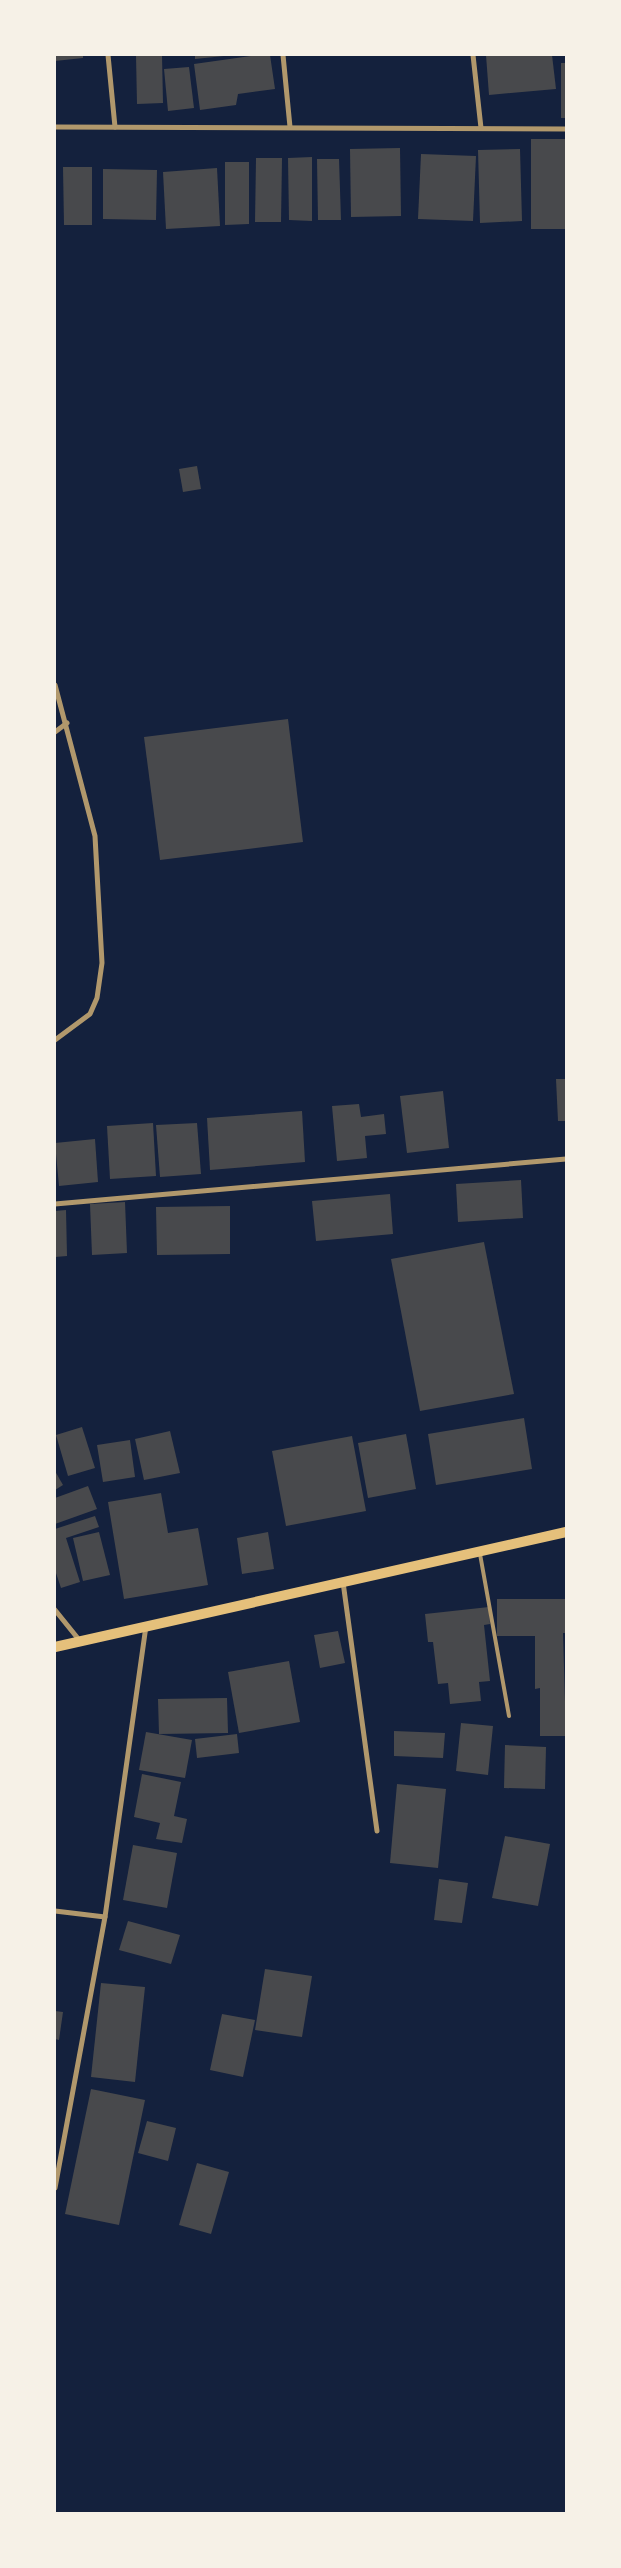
<svg xmlns="http://www.w3.org/2000/svg" width="621" height="2568" font-family="Overpass,sans-serif">
  <style>
    .building { fill: #48494c }
    .lines { fill: none; stroke-linecap: round; stroke-linejoin: round }
    .service { stroke: #b1986c; stroke-width: 4 }
    .minor { stroke: #b1986c; stroke-width: 5 }
    .secondary { stroke: #e5c07b; stroke-width: 10 }
  </style>
  <rect width="100%" height="100%" fill="#14213d"/>
  <g class="building">
    <path d="M55 55H83V58L55 61Z"/>
    <path d="M136 55H162L163 103 137 104Z"/>
    <path d="M195 55H224V56L195 59Z"/>
    <path d="M258 55H270L275 89 238 94 236 105 200 110 194 64Z"/>
    <path d="M486 55H552L556 89 489 95Z"/>
    <rect x="561" y="63" width="5" height="55"/>
    <path d="M189 67 194 108 168 111 164 69Z"/>
    <rect x="531" y="139" width="35" height="90"/>
    <path d="M400 148 401 216 351 217 350 149Z"/>
    <path d="M520 149 522 221 480 223 478 150Z"/>
    <path d="M421 154 476 156 473 221 418 219Z"/>
    <path d="M312 157V221L289 220 288 158Z"/>
    <path d="M256 158H282L281 222H255Z"/>
    <path d="M317 159H339L341 220H318Z"/>
    <path d="M225 162H249V224L225 225Z"/>
    <path d="M63 167H92V225H64Z"/>
    <path d="M217 168 220 226 166 229 163 172Z"/>
    <path d="M103 169 157 170 156 220 103 219Z"/>
    <path d="M197 466 201 489 183 492 179 469Z"/>
    <path d="M288 719 303 842 160 860 144 737Z"/>
    <path d="M556 1079H566V1121H558Z"/>
    <path d="M443 1091 449 1148 407 1153 400 1096Z"/>
    <path d="M359 1104 361 1117 384 1114 386 1134 365 1136 367 1158 337 1161 332 1106Z"/>
    <path d="M302 1111 305 1162 210 1170 207 1118Z"/>
    <path d="M153 1123 156 1176 110 1179 107 1126Z"/>
    <path d="M197 1123 201 1174 160 1177 156 1125Z"/>
    <path d="M95 1139 98 1182 59 1186 55 1143Z"/>
    <path d="M521 1180 523 1218 458 1222 456 1184Z"/>
    <path d="M390 1194 393 1234 316 1241 312 1201Z"/>
    <path d="M125 1202 127 1253 92 1255 90 1204Z"/>
    <path d="M230 1206V1254L157 1255 156 1207Z"/>
    <path d="M66 1210 67 1256 55 1257V1211Z"/>
    <path d="M484 1242 514 1394 420 1411 391 1259Z"/>
    <path d="M524 1418 532 1469 436 1485 428 1434Z"/>
    <path d="M82 1427 95 1468 68 1476 56 1435Z"/>
    <path d="M170 1431 180 1473 144 1480 135 1439Z"/>
    <path d="M406 1434 416 1489 368 1498 358 1443Z"/>
    <path d="M352 1436 366 1511 286 1526 272 1451Z"/>
    <path d="M130 1440 135 1477 103 1482 97 1445Z"/>
    <path d="M55 1471 63 1485 55 1490Z"/>
    <path d="M88 1486 97 1509 55 1524V1498Z"/>
    <path d="M161 1493 168 1533 198 1528 208 1585 124 1599 108 1502Z"/>
    <path d="M95 1516 99 1527 66 1538 80 1582 61 1588 55 1570V1529Z"/>
    <path d="M99 1532 110 1575 83 1581 73 1538Z"/>
    <path d="M268 1532 274 1569 242 1574 237 1538Z"/>
    <path d="M497 1599H566V1633H563L566 1736H540V1688L535 1689V1636H497Z"/>
    <path d="M489 1607 490 1624 484 1625 490 1681 479 1682 481 1701 450 1704 448 1683 438 1684 433 1642H428L425 1614Z"/>
    <path d="M338 1631 345 1663 320 1668 314 1635Z"/>
    <path d="M289 1661 300 1722 239 1733 228 1672Z"/>
    <path d="M227 1698 228 1733 159 1734 158 1699Z"/>
    <path d="M461 1723 493 1726 488 1775 456 1771Z"/>
    <path d="M394 1731 445 1733 443 1758 394 1756Z"/>
    <path d="M146 1732 192 1740 185 1778 139 1770Z"/>
    <path d="M237 1734 239 1753 197 1758 195 1739Z"/>
    <path d="M505 1745 546 1747 545 1789 504 1788Z"/>
    <path d="M142 1774 181 1782 174 1816 187 1819 182 1843 156 1839 160 1823 134 1817Z"/>
    <path d="M397 1784 446 1789 438 1868 390 1863Z"/>
    <path d="M505 1836 550 1844 538 1906 492 1898Z"/>
    <path d="M133 1845 177 1853 167 1908 123 1900Z"/>
    <path d="M439 1879 468 1883 462 1923 434 1920Z"/>
    <path d="M128 1921 180 1935 171 1964 119 1950Z"/>
    <path d="M265 1969 312 1976 302 2037 255 2030Z"/>
    <path d="M101 1983 145 1987 135 2082 91 2077Z"/>
    <path d="M55 2011 63 2012 59 2040 55 2039Z"/>
    <path d="M222 2014 255 2020 243 2077 210 2070Z"/>
    <path d="M91 2089 145 2100 119 2225 65 2214Z"/>
    <path d="M147 2121 176 2128 168 2161 138 2153Z"/>
    <path d="M197 2163 229 2172 211 2234 179 2225Z"/>
  </g>
  <g class="lines">
    <path class="service" d="M480 1554 509 1716"/>
    <g class="minor">
      <path d="M108 55 115 127"/>
      <path d="M283 55 290 127"/>
      <path d="M473 55 481 128"/>
      <path d="M55 127 566 129"/>
      <path d="M55 685 95 836 102 963 97 998 90 1014 55 1040"/>
      <path d="M55 732 67 723"/>
      <path d="M55 1204 566 1159"/>
      <path d="M343 1582 377 1831"/>
      <path d="M55 1610 80 1641"/>
      <path d="M55 1911 105 1917"/>
      <path d="M55 2188 105 1917 146 1626"/>
    </g>
    <path class="secondary" d="M55 1647 566 1532"/>
  </g>
  <rect width="621" height="2568" fill="none" stroke="#f6f1e7" stroke-width="112"/>
</svg>
